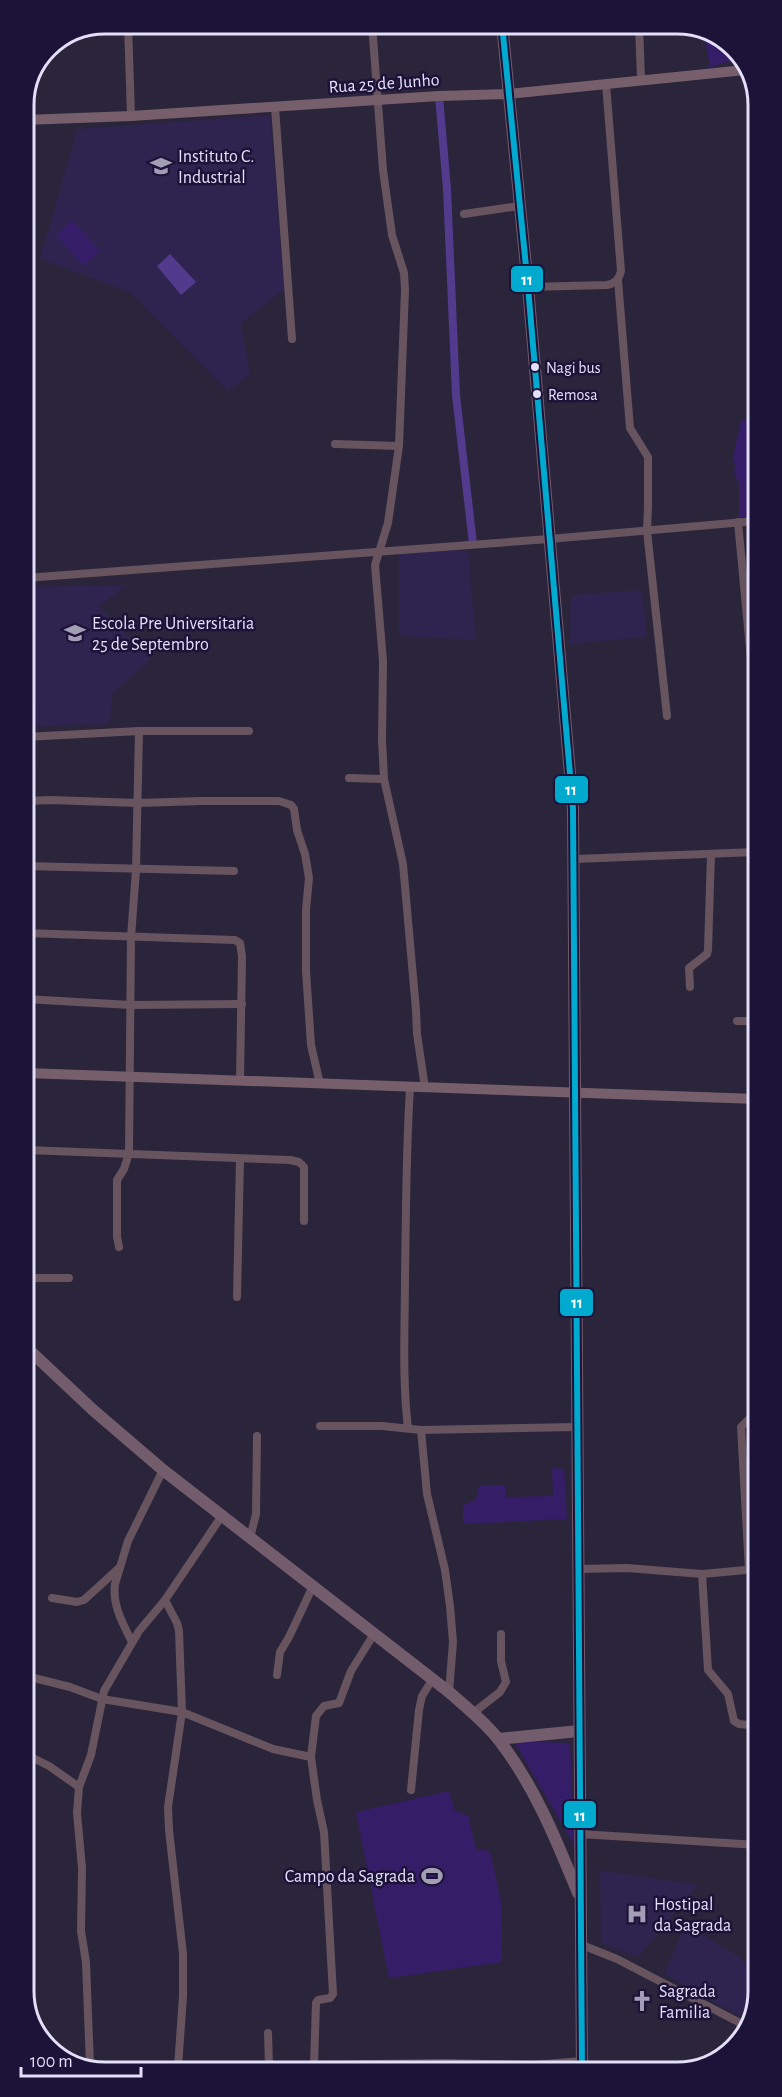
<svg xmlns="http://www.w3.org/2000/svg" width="782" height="2097" font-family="'Alegreya Sans',sans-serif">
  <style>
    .built { fill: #2f244f }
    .green { fill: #361d67 }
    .water { fill: #523a8d }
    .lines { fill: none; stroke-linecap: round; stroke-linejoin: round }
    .canal { stroke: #523a8d; stroke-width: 8 }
    .street { stroke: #67545f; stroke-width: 8 }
    .secondary { stroke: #765e6b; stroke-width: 10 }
    .primary { stroke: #735c6c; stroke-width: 12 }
    .bus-1-casing { stroke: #1d1238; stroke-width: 10 }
    .bus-1 { stroke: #00a9ce; stroke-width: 6 }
    .bus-dot { fill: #e3dff8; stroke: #1d1238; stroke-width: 2 }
    .labels { text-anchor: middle; stroke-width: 5; stroke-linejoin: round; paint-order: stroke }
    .bus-label { font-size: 16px; fill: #e3dff8; stroke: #1d1238; text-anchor: start }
    .street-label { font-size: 18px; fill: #e3dff8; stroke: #1d1238 }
    .poi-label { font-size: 18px; fill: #e3dff8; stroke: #1d1238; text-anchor: start }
    .rim { fill: none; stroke: #e3dff8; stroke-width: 3 }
    .line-badge { stroke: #1d1238; stroke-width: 2 }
    .badge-label { font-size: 16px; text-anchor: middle; font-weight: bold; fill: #fff }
  </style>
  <rect width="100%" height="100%" fill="#2a253a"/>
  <g class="built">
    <path d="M270 115 284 290 241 323 250 374 228 391 130 292 40 259 77 129Z"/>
    <path d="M399 549 468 551 476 640 399 636Z"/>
    <path d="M127 585 99 607 151 659 112 694 110 723 25 727V587Z"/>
    <path d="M642 590 647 637 570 644 571 595Z"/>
    <path d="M600 1870 698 1885 638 1957 601 1943Z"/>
    <path d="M685 1924 758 1969V1992L748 2021 664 1974Z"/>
  </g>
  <g class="green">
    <path d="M704 33 726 41 741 63 725 62 710 68Z"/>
    <path d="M72 220 100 251 84 266 56 235Z"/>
    <path d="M751 401 756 402V516L739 518V484L734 471 736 463 732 462 741 421 749 418 747 412 749 411Z"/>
    <path d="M552 1468 564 1469 567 1519 463 1524V1505L476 1500 479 1485H505V1497L553 1496Z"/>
    <path d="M514 1741 570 1743 575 1847Z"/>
    <path d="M449 1791 455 1811 468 1815 476 1849 490 1851 501 1901 502 1962 389 1978 356 1812Z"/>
  </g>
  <path class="water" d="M170 254 196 282 181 295 157 266Z"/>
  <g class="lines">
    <path class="canal" d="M439 96 447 189 456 395 473 544"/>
    <g class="street">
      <path d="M128 24 131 116"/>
      <path d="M372 24 383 170 392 235 404 273 405 290 399 446 388 523 375 565 383 661 382 740 384 779 403 864 416 1010 417 1034 425 1088"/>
      <path d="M639 24 641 79"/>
      <path d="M275 107 292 339"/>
      <path d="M464 214 519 206"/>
      <path d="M618 280 630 428 648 457V507L647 531 667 716"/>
      <path d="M528 287 607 285C616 283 619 279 621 271L606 84"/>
      <path d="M335 444 399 446"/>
      <path d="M738 522 756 712"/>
      <path d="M25 578 549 539 756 521"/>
      <path d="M139 731H249"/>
      <path d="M25 737 139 731 136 870 131 937 129 1153 124 1169 117 1180V1237L119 1247"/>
      <path d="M349 778 384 779"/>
      <path d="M25 801 51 800 137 803 202 801H279L291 805 294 809 297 830 305 854 309 878 306 910V971L311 1045 320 1084"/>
      <path d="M575 859 756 852"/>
      <path d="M25 866 234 871"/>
      <path d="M25 933 235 940 240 943 242 956 240 1081"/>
      <path d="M690 987 689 968 707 954 708 950 711 854"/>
      <path d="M25 999 131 1005 242 1004"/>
      <path d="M737 1021H757"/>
      <path d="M26 1150 290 1160 299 1162 304 1167V1221"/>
      <path d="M26 1278H69"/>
      <path d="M237 1297 240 1159"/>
      <path d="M320 1426H382L421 1430 576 1427"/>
      <path d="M408 1428C402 1378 405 1327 405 1276 406 1213 406 1151 410 1088"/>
      <path d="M421 1430 427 1494 445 1570 450 1606 453 1642 449 1692"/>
      <path d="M250 1538 256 1514 257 1436"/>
      <path d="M578 1569 627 1568 702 1574"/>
      <path d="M757 1569 702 1574 708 1670 728 1694 734 1721 739 1724 758 1726"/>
      <path d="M749 1570C746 1522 744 1475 741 1427L757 1411"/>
      <path d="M52 1598 77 1602 84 1600 119 1568"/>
      <path d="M165 1600 177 1623 179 1631 182 1712 168 1807 169 1830 183 1954V1996L178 2067"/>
      <path d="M132 1642C123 1624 112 1605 115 1584L128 1541 163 1470"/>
      <path d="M277 1675 280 1652 289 1637 313 1586"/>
      <path d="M26 1676 70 1687 102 1699 182 1712 273 1749 311 1757"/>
      <path d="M473 1713 500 1692 506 1682 501 1661V1634"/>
      <path d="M27 1755 49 1766 79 1787"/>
      <path d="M411 1790 419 1710 422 1696 432 1680"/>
      <path d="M580 1834 758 1845"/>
      <path d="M582 1945 617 1959 746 2026"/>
      <path d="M268 2033 269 2066"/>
      <path d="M80 2065 178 2067 446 2063 534 2065 582 2061"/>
      <path d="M90 2065 86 1962 81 1931 82 1868 77 1813 79 1787 91 1755 104 1691 139 1631 165 1600 221 1517"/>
      <path d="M314 2065 316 2003 318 2000 330 1998 333 1994 324 1832 317 1800 311 1757 316 1716 324 1706 339 1703 351 1671 374 1634"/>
    </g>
    <g class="secondary">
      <path d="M24 120 131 116 439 96 508 94 745 70"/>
      <path d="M26 1073 757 1099"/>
    </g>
    <g class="primary">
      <path d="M502 24 528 287 573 809 582 2071"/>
      <path d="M26 1347 93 1410 163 1470 449 1692C466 1707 485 1722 499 1740 535 1787 556 1839 578 1893"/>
      <path d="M498 1739 579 1731"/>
    </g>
    <defs>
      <path id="bus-1" d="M502 24 528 287 573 809 582 2071"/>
    </defs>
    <use href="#bus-1" class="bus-1-casing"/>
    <use href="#bus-1" class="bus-1"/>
  </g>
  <defs>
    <symbol id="university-bare" viewBox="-9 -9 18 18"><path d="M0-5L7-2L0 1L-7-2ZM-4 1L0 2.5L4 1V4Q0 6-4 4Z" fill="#a29eb6" stroke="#1d1238" stroke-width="2.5" paint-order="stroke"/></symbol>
    <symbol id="school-bare" viewBox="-9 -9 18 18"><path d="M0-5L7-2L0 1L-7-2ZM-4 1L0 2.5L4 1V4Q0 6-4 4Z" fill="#a29eb6" stroke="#1d1238" stroke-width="2.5" paint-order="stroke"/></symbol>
    <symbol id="stadium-bare" viewBox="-9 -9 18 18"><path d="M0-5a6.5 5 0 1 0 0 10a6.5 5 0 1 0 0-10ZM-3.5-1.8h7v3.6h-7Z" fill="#a29eb6" stroke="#1d1238" stroke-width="2.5" paint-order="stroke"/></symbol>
    <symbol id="hospital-bare" viewBox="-9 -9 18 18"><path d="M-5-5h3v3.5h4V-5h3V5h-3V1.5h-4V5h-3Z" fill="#a29eb6" stroke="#1d1238" stroke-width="2.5" paint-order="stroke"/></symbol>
    <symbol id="church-bare" viewBox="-9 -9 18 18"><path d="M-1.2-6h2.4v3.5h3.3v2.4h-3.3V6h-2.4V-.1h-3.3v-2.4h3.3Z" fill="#a29eb6" stroke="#1d1238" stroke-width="2.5" paint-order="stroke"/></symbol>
  </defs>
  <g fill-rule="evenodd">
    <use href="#university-bare" x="146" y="151" width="30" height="30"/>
    <use href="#school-bare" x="60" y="618" width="30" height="30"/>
    <use href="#stadium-bare" x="417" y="1861" width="30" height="30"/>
    <use href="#hospital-bare" x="622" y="1899" width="30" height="30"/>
    <use href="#church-bare" x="627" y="1986" width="30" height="30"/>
  </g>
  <g class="bus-dot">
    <circle cx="535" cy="367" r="5"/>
    <circle cx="537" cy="394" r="5"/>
  </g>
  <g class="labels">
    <g class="bus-label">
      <text x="546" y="373">Nagi bus</text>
      <text x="548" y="400">Remosa</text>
    </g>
    <g class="street-label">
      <text transform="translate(384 83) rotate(-4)" y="6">Rua 25 de Junho</text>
    </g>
    <g class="poi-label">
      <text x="178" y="162">Instituto C.<tspan x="178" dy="21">Industrial</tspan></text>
      <text x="92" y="629">Escola Pre Universitaria<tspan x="92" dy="21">25 de Septembro</tspan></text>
      <text x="415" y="1882" text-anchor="end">Campo da Sagrada</text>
      <text x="654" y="1910">Hostipal<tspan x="654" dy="21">da Sagrada</tspan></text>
      <text x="659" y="1997">Sagrada<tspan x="659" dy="21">Familia</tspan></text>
    </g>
  </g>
  <path d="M0 0H782V2097H0ZM105 34H677A71 71 0 0 1 748 105V1991A71 71 0 0 1 677 2062H105A71 71 0 0 1 34 1991V105A71 71 0 0 1 105 34Z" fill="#1d1238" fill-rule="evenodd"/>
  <path class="rim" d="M105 34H677A71 71 0 0 1 748 105V1991A71 71 0 0 1 677 2062H105A71 71 0 0 1 34 1991V105A71 71 0 0 1 105 34Z"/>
  <g class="line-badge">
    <rect x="510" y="265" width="34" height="28" rx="6" fill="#00a9ce"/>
    <rect x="554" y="775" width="35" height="29" rx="6" fill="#00a9ce"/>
    <rect x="559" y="1288" width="35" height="29" rx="6" fill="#00a9ce"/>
    <rect x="563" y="1800" width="34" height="29" rx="6" fill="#00a9ce"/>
  </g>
  <g class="badge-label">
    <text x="527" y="285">11</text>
    <text x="571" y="795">11</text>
    <text x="577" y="1308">11</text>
    <text x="580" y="1821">11</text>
  </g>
  <path d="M21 2067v9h120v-9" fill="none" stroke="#e3dff8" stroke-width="3"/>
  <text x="30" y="2067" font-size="18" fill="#e3dff8" stroke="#1d1238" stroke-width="4.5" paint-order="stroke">100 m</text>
</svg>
